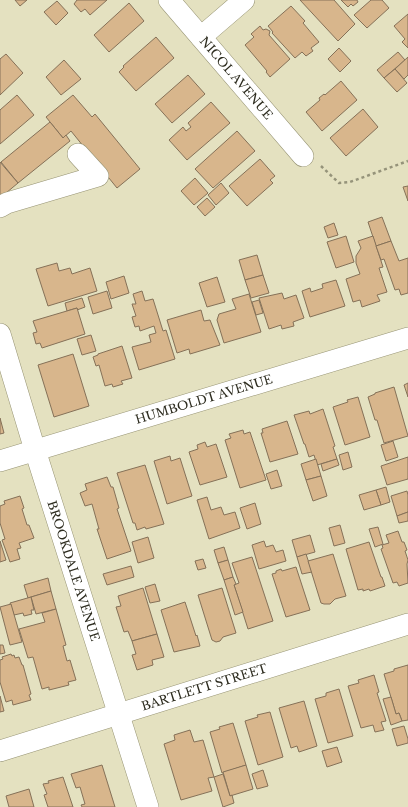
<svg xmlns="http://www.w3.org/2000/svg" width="408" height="807" font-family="'Libre Baskerville',serif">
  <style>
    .building { fill: #d8b68c; stroke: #857158 }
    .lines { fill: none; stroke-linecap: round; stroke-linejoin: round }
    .minor-casing { stroke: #979474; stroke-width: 22 }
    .path { stroke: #95937a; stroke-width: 2.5; stroke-dasharray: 3 3; stroke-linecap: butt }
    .minor { stroke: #fff; stroke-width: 21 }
    .labels { text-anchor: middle; stroke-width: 3.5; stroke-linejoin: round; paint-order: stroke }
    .street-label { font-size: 12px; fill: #2e2d20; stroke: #fff }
  </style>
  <rect width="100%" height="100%" fill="#e4e1c0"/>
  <g class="building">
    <path d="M15 0H27L20 6Z"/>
    <path d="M77 0H107L90 15 85 9 81 12 74 4Z"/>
    <path d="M300 0H334L355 24 338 41Z"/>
    <path d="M341 0H357L358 2 353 6 351 4 348 7Z"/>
    <path d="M371 0H382L389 8 367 28 354 15Z"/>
    <path d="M57 1 68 13 56 25 44 12Z"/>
    <path d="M129 3 144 21 109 52 94 35Z"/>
    <path d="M291 6 305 21 303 23 319 42 311 48 313 51 306 56 302 52 295 58 272 33 273 32 268 26Z"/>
    <path d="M408 14V48L402 42 405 39 394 26Z"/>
    <path d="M260 26 263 30 266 29 270 31 269 35 290 59 270 77 266 72 267 71 245 45 254 37 251 34Z"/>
    <path d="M156 37 174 58 136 91 119 72 124 67 123 66Z"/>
    <path d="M339 48 351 61 340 72 328 59Z"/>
    <path d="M398 52 405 60 384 78 377 70Z"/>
    <path d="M6 54 23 73 0 95V59Z"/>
    <path d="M408 57V75L404 79 395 69Z"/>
    <path d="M64 60 81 79 61 95 46 77Z"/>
    <path d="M395 69 407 83 397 92 384 78Z"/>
    <path d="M188 75 205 94 172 123 155 104Z"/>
    <path d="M341 81 357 100 322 131 306 112 320 100 319 98 324 94 325 95Z"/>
    <path d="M17 95 34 115 0 144V110Z"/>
    <path d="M73 95 92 117 95 114 140 169 117 188 71 131 63 138 46 117Z"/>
    <path d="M211 102 230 123 187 160 169 140 183 127 186 131 191 127 188 123Z"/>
    <path d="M363 109 378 127 346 156 330 138Z"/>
    <path d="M50 122 63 138 66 135 70 141 18 183 1 162Z"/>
    <path d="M237 131 255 151 213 188 195 169Z"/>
    <path d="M260 159 275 176 270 180 273 183 247 206 229 186Z"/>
    <path d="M0 162 18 183 0 198Z"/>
    <path d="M195 178 208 193 194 205 181 191Z"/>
    <path d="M221 183 229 193 216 205 208 195Z"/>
    <path d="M408 186V201L403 187Z"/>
    <path d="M207 198 215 207 205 216 197 207Z"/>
    <path d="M382 217 391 241 376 246 368 222Z"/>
    <path d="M334 223 338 235 328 238 324 227Z"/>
    <path d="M346 236 354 262 336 268 327 242Z"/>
    <path d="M373 236 383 267 379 268 387 292 377 295 380 301 362 307 360 300 353 302 346 279 360 274 356 263V256L361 248 358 241Z"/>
    <path d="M391 241 399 261 408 258V293L401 295 399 289 395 290 384 259 381 260 376 246Z"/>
    <path d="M257 255 263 275 245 280 239 260Z"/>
    <path d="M57 263 59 271 70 268 72 274 90 268 97 291 48 306 36 269Z"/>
    <path d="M263 275 269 293 251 298 245 280Z"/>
    <path d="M124 276 129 293 111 299 106 282Z"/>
    <path d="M217 277 225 302 207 307 199 283Z"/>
    <path d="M336 280 345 306 310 317 302 291 310 288 311 292 323 288 322 284Z"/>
    <path d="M107 291 112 308 93 314 88 297Z"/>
    <path d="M142 291 145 301 153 299 163 331 166 330 175 359 139 370 132 347 151 342 149 335 156 333 154 326 140 331 139 326 135 327 132 317 136 316 132 304H136L133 294Z"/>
    <path d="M282 293 284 299 296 295 304 318 293 322 294 326 282 329 281 325 269 329 259 298Z"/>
    <path d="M249 294 261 332 224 343 217 320 219 314 236 309 232 299Z"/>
    <path d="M82 298 85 307 77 310V308L67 311 65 303Z"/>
    <path d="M259 300 263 313 256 315 252 302Z"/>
    <path d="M77 308 85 334 42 348 40 343 36 344 33 333 37 332 33 321Z"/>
    <path d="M201 310 204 321 210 320 220 345 190 354 189 349 177 353 167 320Z"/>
    <path d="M91 335 96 351 82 355 77 339Z"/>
    <path d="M122 346 132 378 121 381 123 384 113 387 112 384 105 386 99 365 96 366 93 357 98 355V354Z"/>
    <path d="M73 354 89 406 54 417 38 365Z"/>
    <path d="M408 383V397L404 385Z"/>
    <path d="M394 387 408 436 384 443 377 420H375L368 397 375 394V393Z"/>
    <path d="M358 397 370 437 345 445 333 407 348 402 347 400Z"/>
    <path d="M323 409 335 446 333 447 337 459 317 465 314 455 309 457 305 444H304L294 415 309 411 310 414Z"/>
    <path d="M0 418 4 433 0 434Z"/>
    <path d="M287 421 298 454 270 462 261 433H263L262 429Z"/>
    <path d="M243 430 244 434 250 432 266 480 240 488 225 440 231 438 229 434Z"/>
    <path d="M393 441 398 457 386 461 381 445Z"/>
    <path d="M205 442 207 447 216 444 227 477 200 485 189 452 198 449 197 445Z"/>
    <path d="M348 452 352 467 343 470 339 455Z"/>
    <path d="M170 456 171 461 180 458 192 496 167 504 154 461Z"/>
    <path d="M408 457V479L387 485 381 466Z"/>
    <path d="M316 459 321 476 306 480 301 464Z"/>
    <path d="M337 459 339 465 323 471 321 464Z"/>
    <path d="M145 465 164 524 146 529 145 527 137 530 135 523H133L117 473Z"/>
    <path d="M277 470 282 486 271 489 266 474Z"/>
    <path d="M321 476 327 496 313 501 306 480Z"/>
    <path d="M107 477 111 487H113L119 508 117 509 131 551 107 559 97 529H99L92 504 85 506 80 493 87 490 85 484Z"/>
    <path d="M386 487 390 502 381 505 376 490Z"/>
    <path d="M376 490 381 505 364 510 359 495Z"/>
    <path d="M407 491 408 495V512L397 516 391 496Z"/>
    <path d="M20 496 24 508 22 509 27 525H29L34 538 19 543 21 548 17 549 20 559 10 562 2 540 5 539 0 523V506L5 504 4 501Z"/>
    <path d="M207 497 211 510 221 507 224 515 235 512 240 528 209 539 197 500Z"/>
    <path d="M255 503 261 524 247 529 240 508Z"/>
    <path d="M408 512V521L399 523 397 516Z"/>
    <path d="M340 525 345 543 334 546 329 528Z"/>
    <path d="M378 527 383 544 375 547 369 529Z"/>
    <path d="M398 531 402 542H404L407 550 405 551 408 560 407 564 408 583 399 586 397 582 393 583 381 549 383 548 382 545 389 543 386 535Z"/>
    <path d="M310 535 315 552 297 557 292 540Z"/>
    <path d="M148 537 154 558 138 563 132 542Z"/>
    <path d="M0 541 6 560 0 562Z"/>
    <path d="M264 541 266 547 273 545 276 552 283 550 286 561 259 569 252 545Z"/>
    <path d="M369 542 381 577H382L385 586 370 591 369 589 363 591V589L358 590 346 549Z"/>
    <path d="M224 547 228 560 218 563 214 550Z"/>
    <path d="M306 554 312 572 302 574 297 557Z"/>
    <path d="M333 554 346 596 335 599 330 604H324L321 603 308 561Z"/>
    <path d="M252 557 273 621 248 629 234 585 239 583 232 563Z"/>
    <path d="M203 559 206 568 198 570 195 561Z"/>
    <path d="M228 560 233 577 224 580 218 563Z"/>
    <path d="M131 566 134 577 107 585 103 574Z"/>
    <path d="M296 567 310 610 286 617 272 574 276 573V571L281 569 282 571Z"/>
    <path d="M233 577 236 584 234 585 243 612 235 615 224 580Z"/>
    <path d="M48 578 51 591 28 598 24 585Z"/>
    <path d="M155 584 160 601 150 603 145 587Z"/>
    <path d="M143 588 157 634 132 641 128 631 124 632 116 607 121 606 118 596Z"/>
    <path d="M222 588 236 633 223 637 220 641 216 642 212 640 198 595Z"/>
    <path d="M51 591 56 609 36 614 31 597Z"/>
    <path d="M31 597 34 610H31L32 614 24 616 23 613 14 615 10 603Z"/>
    <path d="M185 602 196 636 197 635 200 646 174 652 161 610Z"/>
    <path d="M11 604 22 642 10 645 0 607Z"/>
    <path d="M56 609 66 645 63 646 67 661 70 660 76 680 68 682 69 685 49 690V687L42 689 33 657 28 658 19 629 45 622 42 613Z"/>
    <path d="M157 634 164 657 152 660 153 665 137 670 132 655 136 654 132 641Z"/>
    <path d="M0 645H3L5 653 0 654Z"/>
    <path d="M11 654 12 656 14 655 15 658 19 657 22 665H23L31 694 29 695 31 700 13 705 12 700 6 702 0 682V660L3 659 2 657Z"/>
    <path d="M408 665V720L402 721 399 713 396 714 384 674 394 671V669Z"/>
    <path d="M374 675 379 692 377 693 386 721 381 722 384 730 375 732 373 725 361 728 348 686 359 683 358 680Z"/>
    <path d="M339 689 353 736 328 743 315 699 326 696V693Z"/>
    <path d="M0 696 4 711 0 712Z"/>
    <path d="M391 697 396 714 399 713 402 721 391 725 383 699Z"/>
    <path d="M304 701 317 746 299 752 297 746 291 748 279 708Z"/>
    <path d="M270 712 283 757 258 765 245 721 258 717 257 715Z"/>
    <path d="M233 723 246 765 222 773 210 732 220 729 219 727Z"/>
    <path d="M404 726 408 739V743L397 746 392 729Z"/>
    <path d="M190 730 194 742 203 740 214 777 208 778 212 791 181 800 164 744 175 740 174 735Z"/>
    <path d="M337 747 342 762 327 767 322 751Z"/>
    <path d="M102 765 115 807H82L81 805 85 804 80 787 76 788 71 774Z"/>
    <path d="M246 765 253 789 230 796 223 772Z"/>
    <path d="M263 770 268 786 257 789 252 774Z"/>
    <path d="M223 774 230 796 232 795 234 803 223 807 214 777Z"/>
    <path d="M63 777 73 807H48L44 795 47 794 43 784 49 783 48 781Z"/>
    <path d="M29 789 34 807H9L6 796Z"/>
  </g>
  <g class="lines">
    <defs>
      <g id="minor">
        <path id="s1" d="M169 0 303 156"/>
        <path d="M201 37 244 0"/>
        <path d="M0 207 7 203 98 176 78 154"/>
        <path id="s2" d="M0 334 35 450 148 807"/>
        <path id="s3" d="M0 461 408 338"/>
        <path id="s4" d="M0 751 408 624"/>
      </g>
    </defs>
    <use href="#minor" class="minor-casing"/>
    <path class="path" d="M321 166 339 183 350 182 408 161"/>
    <use href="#minor" class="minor"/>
  </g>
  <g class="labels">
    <g class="street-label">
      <text dy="4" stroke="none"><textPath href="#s1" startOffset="103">NICOL AVENUE</textPath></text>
      <text dy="4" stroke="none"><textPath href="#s3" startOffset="213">HUMBOLDT AVENUE</textPath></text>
      <text dy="4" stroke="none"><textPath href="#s2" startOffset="248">BROOKDALE AVENUE</textPath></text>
      <text dy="4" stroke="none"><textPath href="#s4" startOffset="214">BARTLETT STREET</textPath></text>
    </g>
  </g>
</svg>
